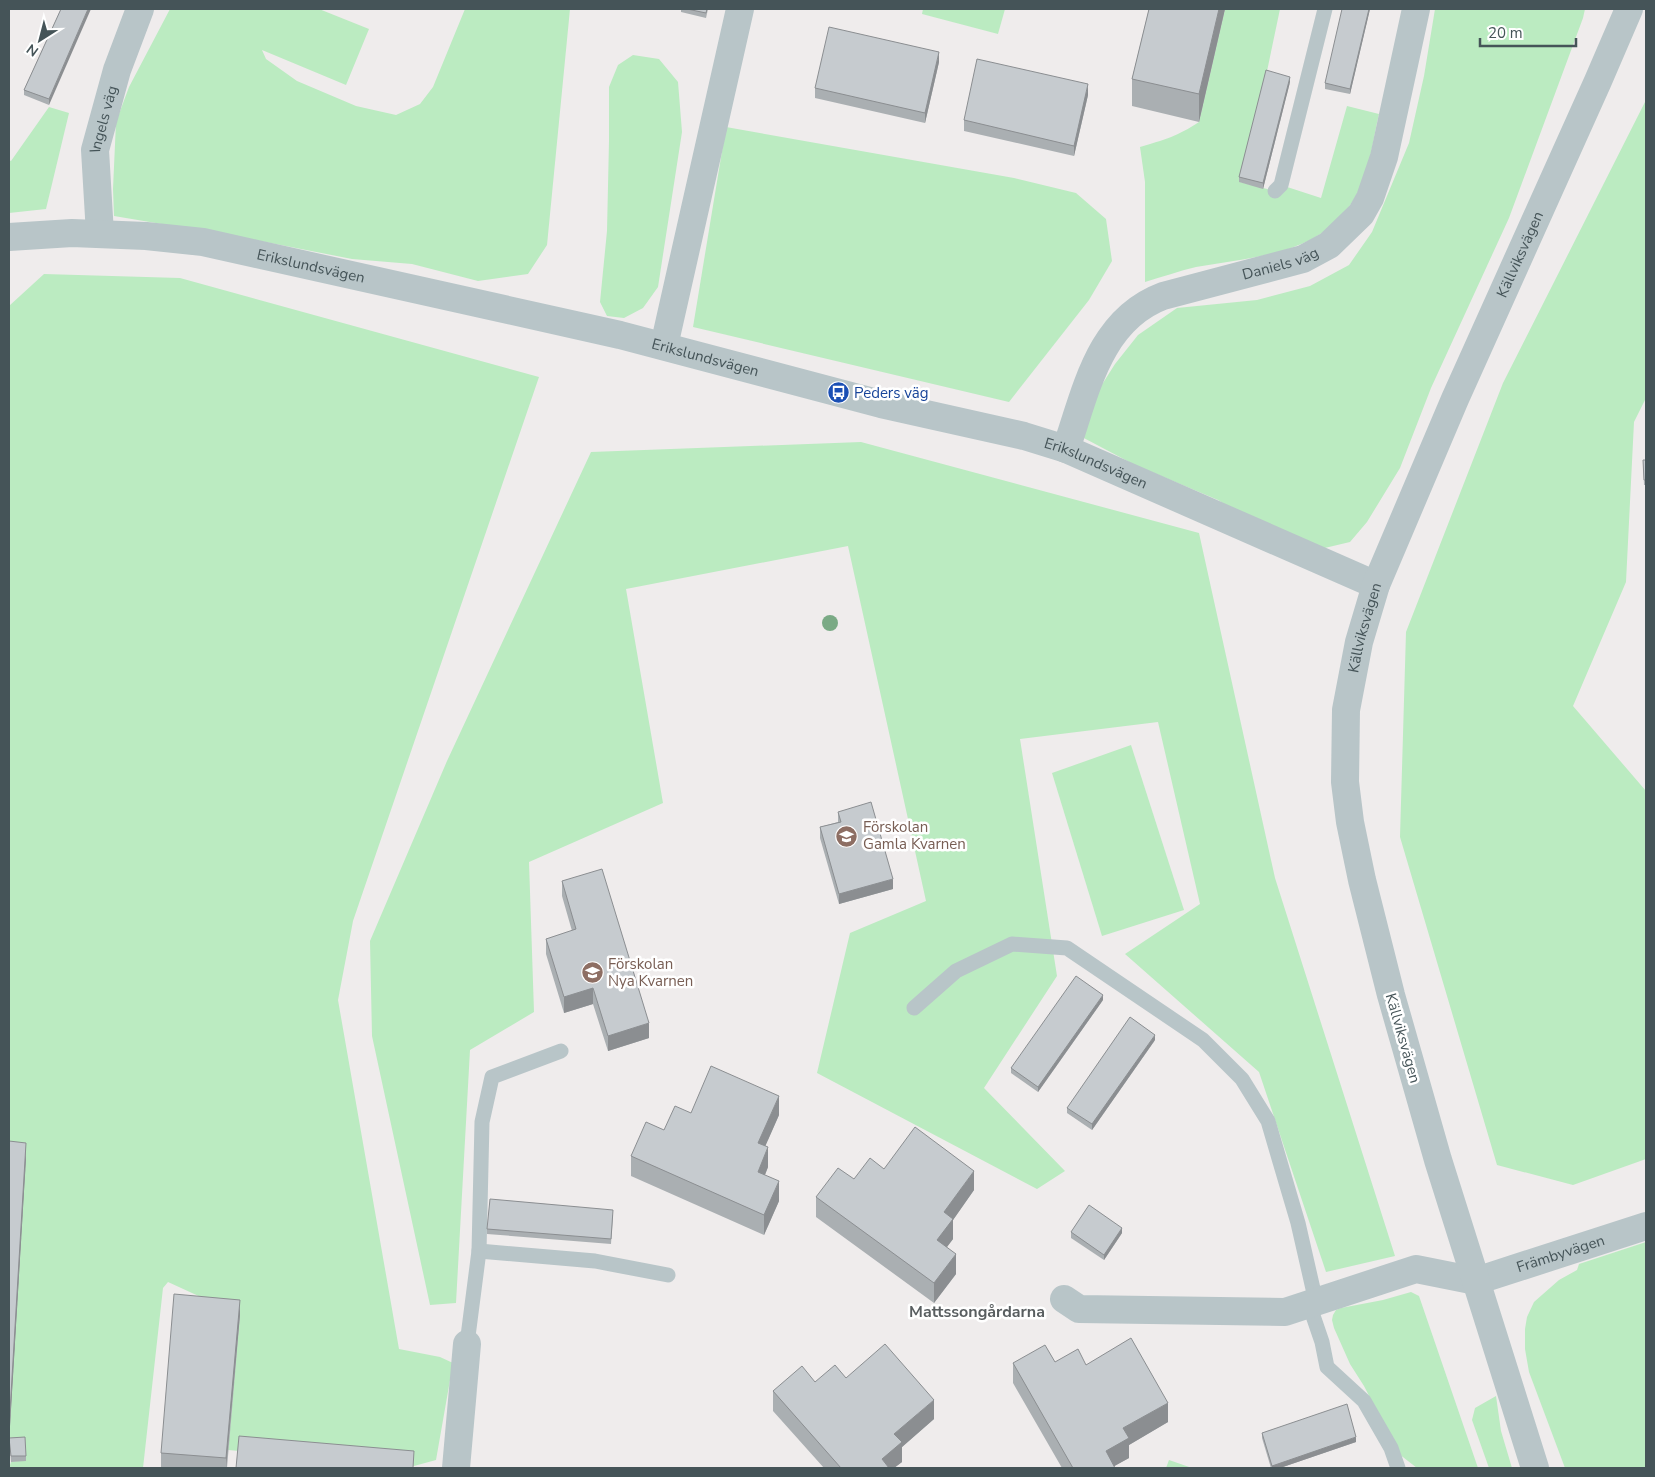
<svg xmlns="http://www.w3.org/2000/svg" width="1655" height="1477" font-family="'Nunito Sans',sans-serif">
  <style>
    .green { fill: #bbebc1 }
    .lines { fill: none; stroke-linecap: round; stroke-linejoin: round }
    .service { stroke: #b8c5c8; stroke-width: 15 }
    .minor { stroke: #b8c5c8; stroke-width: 28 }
    .tertiary { stroke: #b8c5c8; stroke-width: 28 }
    .tree { fill: #7aaa85 }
    .wall { fill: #aaafb2 }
    .shaded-wall { fill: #8b8e91 }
    .building { fill: #c6cbcf; stroke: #8b8e91 }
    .labels { text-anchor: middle; stroke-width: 5; stroke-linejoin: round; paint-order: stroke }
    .street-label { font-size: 15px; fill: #455458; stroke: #fff }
    .transit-label { font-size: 15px; fill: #164399; stroke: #fff; text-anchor: start }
    .education-label { font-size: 15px; fill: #785e54; stroke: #fff; text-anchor: start }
    .neighbourhood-label { font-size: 16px; font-weight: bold; fill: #595e60; stroke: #fff }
  </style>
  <rect width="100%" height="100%" fill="#efecec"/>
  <g class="green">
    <path d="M170 9H319L369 29 346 85 262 50 266 59 297 81 356 106 396 115 420 104 433 87 465 9H570L547 245 528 274 478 281 412 264 352 259 245 238 114 216 113 189 116 122 129 87Z"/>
    <path d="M923 9H1005L998 34 922 14Z"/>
    <path d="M1225 9H1280L1266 76 1240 182 1275 191 1281 185 1321 198 1347 106 1379 114C1373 139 1370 169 1358 192 1326 255 1258 256 1196 267 1179 271 1162 277 1145 282V182L1140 147C1164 140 1178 136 1199 122Z"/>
    <path d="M1435 9H1585L1583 18 1509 218 1431 388 1400 468 1367 522 1350 542 1312 551 1252 522 1218 500 1135 465 1080 436 1096 394 1115 364 1138 335 1177 308 1257 300 1310 286 1349 265 1372 232 1409 143 1424 76Z"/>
    <path d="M633 55 659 59 678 82 682 132 658 287 643 308 624 318 607 316 600 302 607 231 609 141V87L618 65Z"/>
    <path d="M1646 100V398L1634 422 1626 582 1573 706 1646 791V1159L1573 1185 1497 1165 1400 837 1406 632 1503 383Z"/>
    <path d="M49 107 69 113 46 209 9 213V160L11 161Z"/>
    <path d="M726 127 1014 178 1076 193 1106 219 1112 261 1089 300 1009 402 693 327Z"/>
    <path d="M44 274 180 278 539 377 353 921 338 1000 399 1349 440 1357 453 1363 436 1460 414 1466 228 1450 240 1315 168 1282 163 1288 143 1468H9L11 1462 26 1460 25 1443 9 1442V306Z"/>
    <path d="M861 442 1199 533 1275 878 1395 1256 1326 1272 1259 1072 1125 954 1200 904 1158 722 1020 739 1057 976 984 1088 1065 1171 1037 1189 817 1073 850 933 926 901 848 546 626 589 663 803 529 862 534 1012 470 1050 456 1303 430 1305 372 1036 370 941 447 761 591 452Z"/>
    <path d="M1131 745 1184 910 1102 936 1052 773Z"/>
    <path d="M1646 1242V1468H1565L1529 1372 1525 1349V1329L1527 1317 1534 1302 1559 1280 1577 1270 1579 1264Z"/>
    <path d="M1411 1292 1419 1296 1478 1468H1417L1399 1454 1364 1386 1350 1364 1334 1328 1332 1320 1333 1315 1336 1310 1341 1308 1383 1300Z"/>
    <path d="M1496 1396 1501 1431 1512 1468H1489L1472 1420 1475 1408Z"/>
    <path d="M1169 1460 1192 1468H1166Z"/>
  </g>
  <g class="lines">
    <g class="service">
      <path d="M1275 191 1281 185 1325 9"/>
      <path d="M914 1008 956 971 1012 944 1067 948 1203 1040 1242 1079 1268 1121 1298 1223 1316 1302"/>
      <path d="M479 1251 595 1261 668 1275"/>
      <path d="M1309 1304 1322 1342 1327 1367 1364 1401 1391 1448 1398 1468"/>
      <path d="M467 1344 479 1251 482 1122 492 1077 561 1051"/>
    </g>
    <g class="minor">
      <path id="s1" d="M100 234 95 150 117 70 140 9"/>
      <path id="s2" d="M9 237 72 233 146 236 203 242 620 335 881 404 1024 436 1066 449 1376 585"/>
      <path d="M664 346 740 9"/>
      <path id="s3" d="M1066 449C1086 391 1099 320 1163 296L1303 259 1329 245 1361 214 1370 198 1384 157 1416 9"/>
      <path id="s4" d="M1064 1299 1079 1309 1285 1312 1416 1269 1476 1281 1646 1226"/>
      <path d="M456 1468 467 1344"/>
    </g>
    <path class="tertiary" id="s5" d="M1535 1468 1438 1160 1391 995 1362 880 1350 822 1345 782 1346 710 1359 642 1376 585 1455 399 1598 81 1629 9"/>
  </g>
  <circle class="tree" cx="830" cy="623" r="8"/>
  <g class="wall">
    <path d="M61 9 49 105 24 95V90Z"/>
    <path d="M681 9H708L706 18 681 12Z"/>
    <path d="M1149 9H1225L1199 122 1132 106V79Z"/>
    <path d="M1370 9 1350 94 1325 89V83Z"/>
    <path d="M939 62 925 123 815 98V88Z"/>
    <path d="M1290 82 1263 189 1239 182V177Z"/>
    <path d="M1088 95 1074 156 964 131V120Z"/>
    <path d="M1643 460H1646V485H1644Z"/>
    <path d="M838 812 893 889 839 904 820 838V827L838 822Z"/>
    <path d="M562 881 649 1038 608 1051 593 1004 564 1013 546 954V939L572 931 562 896Z"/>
    <path d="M1103 1000 1038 1092 1011 1073V1068Z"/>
    <path d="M1155 1040 1092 1130 1067 1113V1108Z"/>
    <path d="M691 1113 779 1115 765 1146 768 1167 765 1175 779 1201 764 1235 631 1176V1156L664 1130Z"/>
    <path d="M9 1141 26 1158 10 1426H9Z"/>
    <path d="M884 1169 974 1190 953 1220V1239L947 1247 956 1274 934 1303 816 1217V1197L854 1179Z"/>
    <path d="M613 1215 611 1244 487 1234V1229Z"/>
    <path d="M1071 1232 1122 1233 1104 1260 1071 1238Z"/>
    <path d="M240 1315 227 1468H161V1453Z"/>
    <path d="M1055 1362 1086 1365 1168 1422 1129 1445V1458L1114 1466 1115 1468H1062L1013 1383V1363Z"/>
    <path d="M815 1382 934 1419 902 1447V1462L894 1468H824L773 1411V1391Z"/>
    <path d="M1262 1433 1356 1442 1280 1468H1271L1262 1438Z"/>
    <path d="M9 1438 26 1456V1461L11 1462Z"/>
  </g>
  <g class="shaded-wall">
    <path d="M88 9H91L49 105V99Z"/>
    <path d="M1219 9H1225L1199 122V94Z"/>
    <path d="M1369 9H1370L1350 94V89Z"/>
    <path d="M939 52V62L925 123V113Z"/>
    <path d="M1290 77V82L1263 189V183Z"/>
    <path d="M1088 84V95L1074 156V146Z"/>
    <path d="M893 879V889L839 904V894Z"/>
    <path d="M593 988V1004L564 1013V997Z"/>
    <path d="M1103 995V1000L1038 1092V1087Z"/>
    <path d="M649 1023V1038L608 1051V1036Z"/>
    <path d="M1155 1035V1040L1092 1130V1124Z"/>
    <path d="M779 1096V1115L758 1163V1143Z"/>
    <path d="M26 1143V1158L10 1426V1411Z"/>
    <path d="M768 1147V1167L758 1192V1172Z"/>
    <path d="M974 1171V1190L953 1220V1239L937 1260V1240L944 1212Z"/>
    <path d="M779 1181V1201L764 1235V1215Z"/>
    <path d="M1122 1228V1233L1104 1260V1255Z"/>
    <path d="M956 1254V1274L934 1303V1283Z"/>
    <path d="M240 1300V1315L226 1468V1458Z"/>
    <path d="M934 1400V1419L902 1447V1462L894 1468H882V1459L894 1434Z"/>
    <path d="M1168 1403V1422L1129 1445V1458L1111 1468 1106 1451 1123 1428Z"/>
    <path d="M1356 1437V1442L1280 1468H1272V1466Z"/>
  </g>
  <g class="building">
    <path d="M61 9H88L49 99 24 90Z"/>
    <path d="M687 9H707L706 13Z"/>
    <path d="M1149 9H1219L1199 94 1132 79Z"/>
    <path d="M1342 9H1369L1350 89 1325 83Z"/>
    <path d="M829 27 939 52 925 113 815 88Z"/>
    <path d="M977 59 1088 84 1074 146 964 120Z"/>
    <path d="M1266 70 1290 77 1263 183 1239 177Z"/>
    <path d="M1643 460H1646V480H1644Z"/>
    <path d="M871 802 893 879 839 894 820 827 841 822 838 812Z"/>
    <path d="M602 869 649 1023 608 1036 593 988 564 997 546 939 576 929 562 881Z"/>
    <path d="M1076 976 1103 995 1038 1087 1011 1068Z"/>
    <path d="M1130 1017 1155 1035 1092 1124 1067 1108Z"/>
    <path d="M711 1066 779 1096 758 1143 768 1147 758 1172 779 1181 764 1215 631 1156 646 1122 664 1130 675 1106 691 1113Z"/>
    <path d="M915 1127 974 1171 944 1212 953 1219 937 1240 956 1254 934 1283 816 1197 838 1168 854 1179 870 1158 884 1169Z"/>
    <path d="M9 1141 26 1143 10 1411H9Z"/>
    <path d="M490 1199 613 1210 611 1239 487 1229Z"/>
    <path d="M1089 1205 1122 1228 1104 1255 1071 1232Z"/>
    <path d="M174 1294 240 1300 226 1458 161 1453Z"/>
    <path d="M1131 1338 1168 1403 1123 1428 1129 1438 1106 1451 1115 1468H1073L1013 1363 1045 1345 1055 1362 1078 1349 1086 1365Z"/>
    <path d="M885 1344 934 1400 894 1434 902 1442 882 1459 889 1468H841L773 1391 802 1366 815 1382 835 1365 846 1378Z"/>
    <path d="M1347 1404 1356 1437 1272 1466 1262 1433Z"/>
    <path d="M239 1436 414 1451 413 1468H236Z"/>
    <path d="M25 1437 26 1456H11L9 1438Z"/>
  </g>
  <defs>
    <symbol id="bus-disc" viewBox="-11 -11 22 22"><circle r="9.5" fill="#1a4fb4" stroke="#fff"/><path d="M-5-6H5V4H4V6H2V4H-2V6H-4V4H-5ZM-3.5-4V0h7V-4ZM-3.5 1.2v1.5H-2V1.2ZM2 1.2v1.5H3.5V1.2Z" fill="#fff"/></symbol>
    <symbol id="school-disc" viewBox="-11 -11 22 22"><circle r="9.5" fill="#8d6e63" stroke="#fff"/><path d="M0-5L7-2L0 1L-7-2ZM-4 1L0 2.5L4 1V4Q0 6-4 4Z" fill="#fff"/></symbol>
  </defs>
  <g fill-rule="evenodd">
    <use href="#bus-disc" x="826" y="380" width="25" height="25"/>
    <use href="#school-disc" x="834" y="824" width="25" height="25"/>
    <use href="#school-disc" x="580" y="960" width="25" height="25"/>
  </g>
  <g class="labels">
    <g class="street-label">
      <text dy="5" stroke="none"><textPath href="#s1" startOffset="116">Ingels väg</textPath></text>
      <text dy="5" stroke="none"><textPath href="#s5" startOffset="1274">Källviksvägen</textPath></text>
      <text dy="5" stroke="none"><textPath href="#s3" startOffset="310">Daniels väg</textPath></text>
      <text dy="5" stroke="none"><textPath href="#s2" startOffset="305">Erikslundsvägen</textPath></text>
      <text dy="5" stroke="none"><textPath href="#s2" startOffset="710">Erikslundsvägen</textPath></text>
      <text dy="5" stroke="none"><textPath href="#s2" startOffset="1115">Erikslundsvägen</textPath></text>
      <text dy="5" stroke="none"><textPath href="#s5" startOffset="869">Källviksvägen</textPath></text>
      <text transform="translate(1403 1038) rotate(74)" y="5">Källviksvägen</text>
      <text dy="5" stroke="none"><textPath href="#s4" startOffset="512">Främbyvägen</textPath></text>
    </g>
    <g class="transit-label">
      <text x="854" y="398">Peders väg</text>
    </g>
    <g class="education-label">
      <text x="863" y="832">Förskolan<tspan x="863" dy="17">Gamla Kvarnen</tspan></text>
      <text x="608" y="969">Förskolan<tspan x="608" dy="17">Nya Kvarnen</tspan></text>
    </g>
    <g class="neighbourhood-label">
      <text x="977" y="1317">Mattssongårdarna</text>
    </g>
  </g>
  <rect width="1655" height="1477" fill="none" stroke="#455458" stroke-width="20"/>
  <g transform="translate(40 40) rotate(216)" stroke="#ffffff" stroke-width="4" paint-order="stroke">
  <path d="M0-4L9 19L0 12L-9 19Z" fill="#455458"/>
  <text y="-8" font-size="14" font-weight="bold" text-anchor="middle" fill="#455458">N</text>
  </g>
  <path d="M1480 38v8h96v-8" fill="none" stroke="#455458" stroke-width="2.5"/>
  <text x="1488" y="38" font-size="15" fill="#455458" stroke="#ffffff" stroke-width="4" paint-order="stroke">20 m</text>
</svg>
